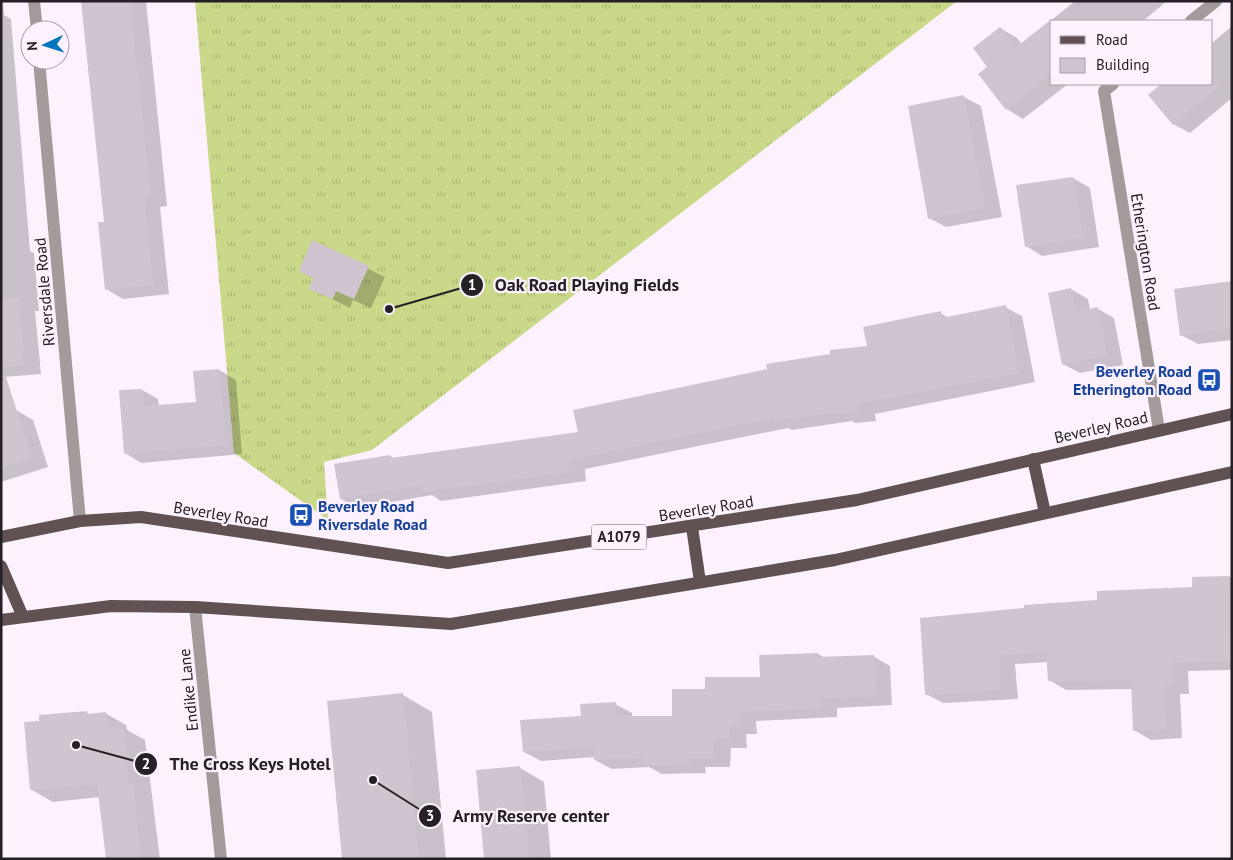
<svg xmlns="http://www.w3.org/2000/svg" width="1233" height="860" font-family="'PT Sans',sans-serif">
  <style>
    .grass { fill: url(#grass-tufts) }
    .shadow { fill: #0003 }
    .building { fill: #d0c4d0 }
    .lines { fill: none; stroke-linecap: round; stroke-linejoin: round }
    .minor { stroke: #a39b9b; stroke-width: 12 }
    .major { stroke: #605252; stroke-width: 12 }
    .labels { text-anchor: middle; stroke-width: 4.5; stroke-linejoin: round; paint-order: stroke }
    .shield { fill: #fdf1fe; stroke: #655f66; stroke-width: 1 }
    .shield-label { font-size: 15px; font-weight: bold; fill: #242025 }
    .street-label { font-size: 16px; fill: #242025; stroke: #fdf1fe }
    .transit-label { font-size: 16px; font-weight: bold; fill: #164399; stroke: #fdf1fe; text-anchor: end }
    .leader { fill: none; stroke: #242025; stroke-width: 2 }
    .callout-dot { fill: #242025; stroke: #fdf1fe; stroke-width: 2 }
    .mark-label { font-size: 15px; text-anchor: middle; font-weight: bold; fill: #fff }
    .callout-label { font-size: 18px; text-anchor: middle; font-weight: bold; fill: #242025; stroke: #fdf1fe; stroke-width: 4.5; stroke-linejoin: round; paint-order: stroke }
  </style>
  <defs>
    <pattern id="grass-tufts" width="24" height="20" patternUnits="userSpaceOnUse" patternTransform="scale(1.25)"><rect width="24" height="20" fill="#c9d889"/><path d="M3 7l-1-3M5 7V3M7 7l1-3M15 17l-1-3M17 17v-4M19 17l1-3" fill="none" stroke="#acb976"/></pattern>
  </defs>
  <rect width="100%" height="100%" fill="#fdf1fe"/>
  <path class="grass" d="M195 1H957L372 450 324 462 328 520 234 453Z"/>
  <g class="shadow">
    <path d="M1 1H3L4 15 11 19 30 251 34 253 39 311H35L41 374 4 377 1 376Z"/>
    <path d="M83 1H146L167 206 160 207 169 294 123 299 106 289V223Z"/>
    <path d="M1075 1H1167L1143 21H1052V84H1068L1023 119 1007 109 989 67 1000 28 1017 38 1022 44Z"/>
    <path d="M1232 26V98L1190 133 1173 124 1150 95 1163 84H1212V43Z"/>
    <path d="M964 97 981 106 1002 217 946 227 929 218Z"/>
    <path d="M1073 178 1090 188 1099 247 1042 256 1026 246Z"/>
    <path d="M313 242 385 277 371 308 353 300 350 308 310 288 314 279 300 271Z"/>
    <path d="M1232 282V340L1198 344 1181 335Z"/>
    <path d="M1071 289 1088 299 1090 310 1098 309 1114 318 1123 365 1080 373 1063 364Z"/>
    <path d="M1005 307 1022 316 1035 382 875 414 876 421 855 423 852 421 792 430 788 428 585 469 586 481 441 501 432 495 358 508 341 499 390 456 394 458 579 433 832 356 869 347 940 313 949 318Z"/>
    <path d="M219 370 236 380 242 454 141 463 125 453 142 390 158 399 159 406 197 403 195 372Z"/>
    <path d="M16 410 33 420 48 467 1 482V415Z"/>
    <path d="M1232 577V670L1188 671 1189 694H1180L1182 738 1151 740 1134 730 1132 689 1066 690 1049 680 1048 662 1015 664 1018 699 943 703 926 694 1098 601 1193 588V578Z"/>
    <path d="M818 654 825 658 873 656 890 666 892 705 837 708V717L756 721 757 734H746L747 748H731L730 767H705L706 773 662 774 649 767 612 769 595 760V757L541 761 524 752 582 717 615 704 632 713V717H673L707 690 762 678Z"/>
    <path d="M403 695 432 712 446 859H344Z"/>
    <path d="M105 713 126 725 127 730 145 740 160 859H107L100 797 53 802 32 790 40 717Z"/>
    <path d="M520 768 544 782 551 859H485Z"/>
  </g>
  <g class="building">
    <path d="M81 1H130L151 197 144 198 153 285 105 290 98 222H104Z"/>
    <path d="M1052 19V74L1006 110 978 74 987 67 973 48 1000 27 1016 47Z"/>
    <path d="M1161 84H1221L1173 125 1148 95Z"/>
    <path d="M964 95 985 208 928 219 908 106Z"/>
    <path d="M1073 177 1083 238 1025 247 1016 185Z"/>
    <path d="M312 240 369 266 354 299 336 291 333 299 309 289 313 278 299 271Z"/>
    <path d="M1232 281V328L1180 336 1174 289Z"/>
    <path d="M1071 288 1076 312 1098 307 1107 355 1062 365 1048 293Z"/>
    <path d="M19 298 24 365 1 367V299Z"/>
    <path d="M1006 305 1019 373 859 404 860 411 837 414V412L775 421 774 418 568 460 570 472 423 492 422 485 340 499 334 464 390 455 391 458 578 432 573 410 767 369 766 364 830 354V350L867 346 863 327 941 311 942 318Z"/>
    <path d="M219 369 226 445 124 454 119 390 142 389 144 406 196 402 193 371Z"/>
    <path d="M1 377H6L32 458 1 468Z"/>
    <path d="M1229 576 1231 661 1172 662 1173 685H1164L1166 729 1133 731 1131 680 1048 681 1046 652 999 655 1001 690 925 695 920 618 1024 608V605L1097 600V591L1192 587V577Z"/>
    <path d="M818 653V657L874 655 876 696 820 699 821 708 740 712V725H730V739H714V758H689V764L644 766V758L594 760 593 747 523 752 520 720 581 716 580 704 616 702V716H672V689H705V677H760L759 655Z"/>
    <path d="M403 693 419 859H342L327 701Z"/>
    <path d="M87 711 88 714 106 712 107 728 124 727 129 782H133L141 859H106L97 784 30 790 24 722 39 721V715Z"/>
    <path d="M520 766 529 859H484L476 770Z"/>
  </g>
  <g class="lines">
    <g class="minor">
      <path d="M34 1 37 30"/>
      <path d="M1191 21 1216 1"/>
      <path d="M39 60 80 521"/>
      <path d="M1113 84 1104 91 1159 430"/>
      <path d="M195 607 221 859"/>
    </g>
    <g class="major">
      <path d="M1033 459 1045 513"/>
      <path d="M692 527 700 582"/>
      <path d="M1 537 80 521 141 517 448 563 857 500 1232 414"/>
      <path d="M1 566 23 617"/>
      <path d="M1 620 111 606 195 607 451 624 835 560 1232 472"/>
    </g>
  </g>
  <defs>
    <symbol id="bus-square" viewBox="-11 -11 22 22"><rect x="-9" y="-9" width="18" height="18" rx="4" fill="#1a4fb4" stroke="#fdf1fe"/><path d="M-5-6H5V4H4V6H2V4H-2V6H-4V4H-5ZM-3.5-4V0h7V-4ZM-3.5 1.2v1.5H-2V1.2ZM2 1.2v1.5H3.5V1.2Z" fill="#fff"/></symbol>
  </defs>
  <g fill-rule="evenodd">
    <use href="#bus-square" x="1195" y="366" width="28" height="28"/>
    <use href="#bus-square" x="287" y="501" width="28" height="28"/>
  </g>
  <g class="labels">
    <rect class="shield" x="591.5" y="524.5" width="55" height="25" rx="4"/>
    <g class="shield-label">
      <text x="619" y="542">A1079</text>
    </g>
    <g class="street-label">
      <text transform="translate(1146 252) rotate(81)" y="6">Etherington Road</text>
      <text transform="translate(44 292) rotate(-95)" y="6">Riversdale Road</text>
      <text transform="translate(1101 427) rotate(-13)" y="6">Beverley Road</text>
      <text transform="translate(706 508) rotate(-9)" y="6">Beverley Road</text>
      <text transform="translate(221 514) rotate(9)" y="6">Beverley Road</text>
      <text transform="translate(188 690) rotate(-96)" y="6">Endike Lane</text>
    </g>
    <g class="transit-label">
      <text x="1192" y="377">Beverley Road<tspan x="1192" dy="18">Etherington Road</tspan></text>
      <text x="318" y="512" text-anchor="start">Beverley Road<tspan x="318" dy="18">Riversdale Road</tspan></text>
    </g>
  </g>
  <path class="leader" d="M389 309L472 285M76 745L146 764M373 780L430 816"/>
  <g class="callout-dot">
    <circle cx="389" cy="309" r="5"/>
    <circle cx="76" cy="745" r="5"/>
    <circle cx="373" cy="780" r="5"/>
    <circle cx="472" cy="285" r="12"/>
    <circle cx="146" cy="764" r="12"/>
    <circle cx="430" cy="816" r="12"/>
  </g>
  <g class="mark-label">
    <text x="472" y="290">1</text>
    <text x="146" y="769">2</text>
    <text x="430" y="821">3</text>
  </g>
  <g class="callout-label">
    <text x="587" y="291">Oak Road Playing Fields</text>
    <text x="250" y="770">The Cross Keys Hotel</text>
    <text x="531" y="822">Army Reserve center</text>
  </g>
  <rect width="1233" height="860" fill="none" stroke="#242025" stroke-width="5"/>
  <rect x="1050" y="20" width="162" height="65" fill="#fdf1fe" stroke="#a69da7"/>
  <rect x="1060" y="36" width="25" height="8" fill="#605252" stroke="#a69da7"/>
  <text x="1096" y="45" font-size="15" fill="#242025">Road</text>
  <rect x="1060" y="58" width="25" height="15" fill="#d0c4d0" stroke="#a69da7"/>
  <text x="1096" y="70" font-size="15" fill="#242025">Building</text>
  <g transform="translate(45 45) rotate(266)"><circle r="24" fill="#fdf1fe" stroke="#a69da7"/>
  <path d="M0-4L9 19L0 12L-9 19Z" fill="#0076bf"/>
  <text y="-8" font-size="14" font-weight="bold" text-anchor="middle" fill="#242025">N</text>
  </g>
</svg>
